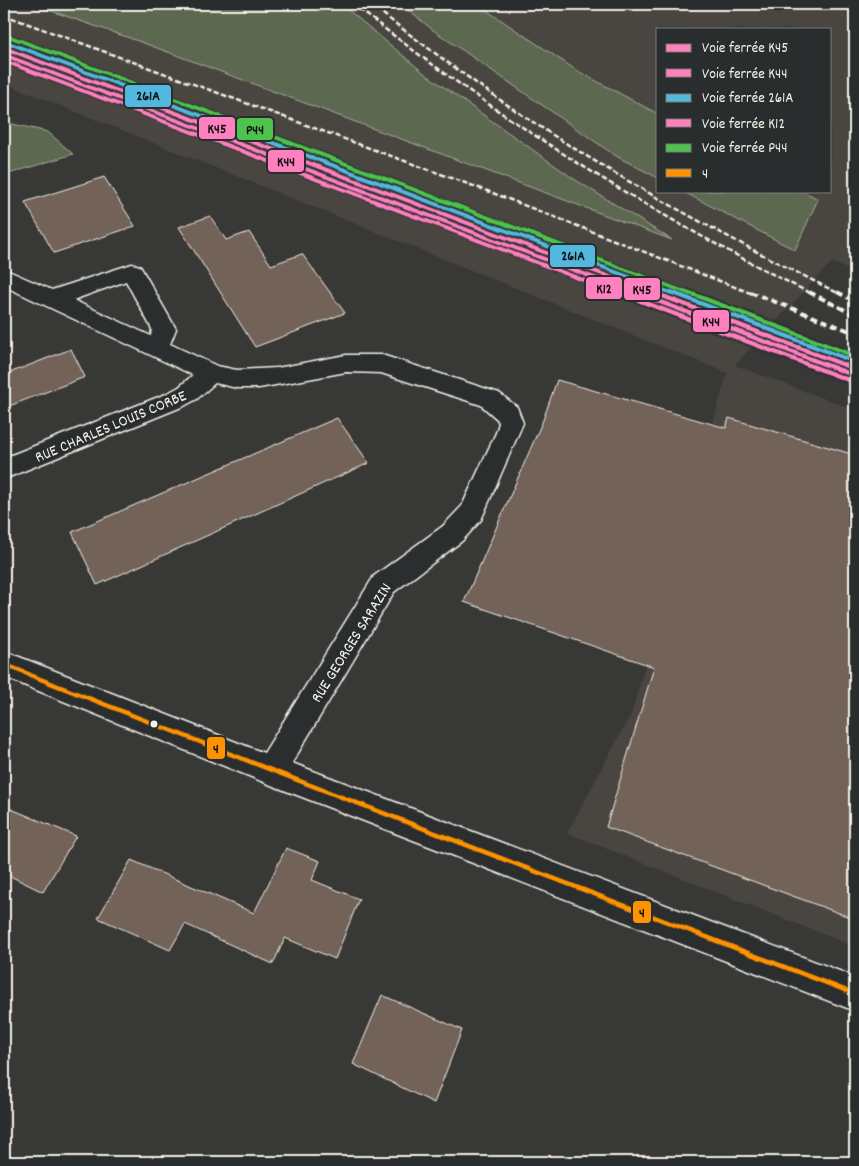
<svg xmlns="http://www.w3.org/2000/svg" width="859" height="1166" font-family="Dekko,sans-serif">
  <style>
    .built { fill: #494541; fill-rule: evenodd }
    .green { fill: #5b6850; stroke: #a8ac9c }
    .building { fill: #726259; stroke: #f4f1e8 }
    .lines { fill: none; stroke-linecap: round; stroke-linejoin: round }
    .street-casing { stroke: #f4f1e8; stroke-width: 3 }
    .street { fill: #2a2d2e; fill-rule: evenodd }
    .rail-far1 { stroke: #f4f1e8; stroke-width: 2.5; stroke-dasharray: 5.5 2.5; stroke-linecap: butt }
    .rail { stroke: #f4f1e8; stroke-width: 4; stroke-dasharray: 7 4; stroke-linecap: butt }
    .bus-1-far1-casing { stroke: #2a2d2e; stroke-width: 8 }
    .bus-1-casing { stroke: #2a2d2e; stroke-width: 8 }
    .bus-1-far1 { stroke: #ff9200; stroke-width: 4 }
    .bus-1 { stroke: #ff9200; stroke-width: 4.5 }
    .rail-1-far1-casing { stroke: #2a2d2e; stroke-width: 6 }
    .rail-1-casing { stroke: #2a2d2e; stroke-width: 8 }
    .rail-2-far1-casing { stroke: #2a2d2e; stroke-width: 6 }
    .rail-2-casing { stroke: #2a2d2e; stroke-width: 8 }
    .rail-3-far1-casing { stroke: #2a2d2e; stroke-width: 6 }
    .rail-3-casing { stroke: #2a2d2e; stroke-width: 8 }
    .rail-4-far1-casing { stroke: #2a2d2e; stroke-width: 6 }
    .rail-4-casing { stroke: #2a2d2e; stroke-width: 8 }
    .rail-5-far1-casing { stroke: #2a2d2e; stroke-width: 6 }
    .rail-5-casing { stroke: #2a2d2e; stroke-width: 8 }
    .rail-1-far1 { stroke: #ff80bf; stroke-width: 4 }
    .rail-1 { stroke: #ff80bf; stroke-width: 4.5 }
    .rail-2-far1 { stroke: #ff80bf; stroke-width: 4 }
    .rail-2 { stroke: #ff80bf; stroke-width: 4.5 }
    .rail-3-far1 { stroke: #53b8de; stroke-width: 4 }
    .rail-3 { stroke: #53b8de; stroke-width: 4.5 }
    .rail-4-far1 { stroke: #ff80bf; stroke-width: 4 }
    .rail-4 { stroke: #ff80bf; stroke-width: 4.5 }
    .rail-5-far1 { stroke: #4dc24d; stroke-width: 4 }
    .rail-5 { stroke: #4dc24d; stroke-width: 4.5 }
    .bus-dot { fill: #f4f1e8; stroke: #2a2d2e; stroke-width: 2 }
    .labels { text-anchor: middle; stroke-width: 4.5; stroke-linejoin: round; paint-order: stroke }
    .street-label { font-size: 16px; fill: #f4f1e8; stroke: #2a2d2e }
    .line-badge { stroke: #2a2d2e; stroke-width: 2 }
    .pale-badge-label { font-size: 14px; text-anchor: middle; font-weight: bold; fill: #111 }
  </style>
  <rect width="100%" height="100%" fill="#383837"/>
  <filter id="ink" filterUnits="userSpaceOnUse"><feTurbulence type="fractalNoise" baseFrequency=".02" numOctaves="2"/><feDisplacementMap in="SourceGraphic" scale="10" xChannelSelector="R" yChannelSelector="G"/><feConvolveMatrix kernelMatrix="1 2 1 2 8 2 1 2 1" color-interpolation-filters="sRGB"/></filter>
  <g filter="url(#ink)">
    <path class="built" d="M4 4H855V273L832 262 735 365 855 410V947L567 833 632 712 727 373 4 83ZM658 29H830V191H658Z"/>
    <g class="green">
      <path d="M31 4H341L424 73 574 179 672 240 141 42Z"/>
      <path d="M400 4H477L576 70 658 114V178L616 156 433 30Z"/>
      <path d="M4 122 48 132 73 154 5 175Z"/>
      <path d="M682 191H803L818 199 795 250Z"/>
    </g>
    <g class="building">
      <path d="M104 177 135 226 54 253 25 202Z"/>
      <path d="M210 216 226 240 249 232 271 265 302 254 345 313 255 347 179 227Z"/>
      <path d="M71 349 85 377 4 408V375Z"/>
      <path d="M557 380 726 428 729 418 855 455V919L606 827 654 667 464 602 543 420Z"/>
      <path d="M337 418 369 463 97 585 72 532Z"/>
      <path d="M4 806 76 836 43 892 4 873Z"/>
      <path d="M286 848 320 861 312 880 359 899 335 959 285 938 273 964 185 924 170 950 98 918 131 860 254 913Z"/>
      <path d="M382 995 462 1030 434 1103 353 1064Z"/>
    </g>
    <g class="lines">
      <defs>
        <path id="street" d="M132 264 140 266 176 329 170 344 217 366 237 370 277 368 346 355H382L499 393 517 407 523 423 481 520 462 541 394 592 292 763 855 977V1011L271 785 4 677V651L264 753 374 576 443 526 462 506 496 433 499 423 497 419 481 405 381 373 346 372 259 388H237L215 383 197 399 184 406 4 479V458L166 394 179 387 193 375 4 286V269L52 290ZM126 281 152 329 151 336 73 300Z"/>
      </defs>
      <use href="#street" class="street-casing"/>
      <use href="#street" class="street"/>
      <g class="rail-far1">
        <path d="M353 4C496 117 648 213 812 294"/>
        <path d="M370 4C427 48 485 91 545 130 640 191 739 244 840 294"/>
        <path d="M4 15 490 192 753 294"/>
      </g>
      <g class="rail">
        <path d="M750 292 855 333"/>
        <path d="M809 292 855 315"/>
        <path d="M837 292 855 301"/>
      </g>
      <defs>
        <path id="bus-1-far1" d="M4 664 29 674"/>
        <path id="bus-1" d="M25 673 271 770 855 994"/>
      </defs>
      <use href="#bus-1-far1" class="bus-1-far1-casing"/>
      <use href="#bus-1" class="bus-1-casing"/>
      <use href="#bus-1-far1" class="bus-1-far1"/>
      <use href="#bus-1" class="bus-1"/>
      <defs>
        <path id="rail-1-far1" d="M4 48 655 294"/>
        <path id="rail-1" d="M652 292 855 369"/>
        <path id="rail-2-far1" d="M4 55 637 294"/>
        <path id="rail-2" d="M634 292 853 375"/>
        <path id="rail-3-far1" d="M6 42 674 294"/>
        <path id="rail-3" d="M671 292 855 362"/>
        <path id="rail-4-far1" d="M4 61 620 294"/>
        <path id="rail-4" d="M617 292 851 381"/>
        <path id="rail-5-far1" d="M8 36 690 294"/>
        <path id="rail-5" d="M687 292 855 356"/>
      </defs>
      <use href="#rail-1-far1" class="rail-1-far1-casing"/>
      <use href="#rail-1" class="rail-1-casing"/>
      <use href="#rail-2-far1" class="rail-2-far1-casing"/>
      <use href="#rail-2" class="rail-2-casing"/>
      <use href="#rail-3-far1" class="rail-3-far1-casing"/>
      <use href="#rail-3" class="rail-3-casing"/>
      <use href="#rail-4-far1" class="rail-4-far1-casing"/>
      <use href="#rail-4" class="rail-4-casing"/>
      <use href="#rail-5-far1" class="rail-5-far1-casing"/>
      <use href="#rail-5" class="rail-5-casing"/>
      <use href="#rail-1-far1" class="rail-1-far1"/>
      <use href="#rail-1" class="rail-1"/>
      <use href="#rail-2-far1" class="rail-2-far1"/>
      <use href="#rail-2" class="rail-2"/>
      <use href="#rail-3-far1" class="rail-3-far1"/>
      <use href="#rail-3" class="rail-3"/>
      <use href="#rail-4-far1" class="rail-4-far1"/>
      <use href="#rail-4" class="rail-4"/>
      <use href="#rail-5-far1" class="rail-5-far1"/>
      <use href="#rail-5" class="rail-5"/>
    </g>
  </g>
  <circle class="bus-dot" cx="154" cy="724" r="4.5"/>
  <g class="labels">
    <g class="street-label">
      <text transform="translate(110 425) rotate(-23)" y="6">RUE CHARLES LOUIS CORBE</text>
      <text transform="translate(350 642) rotate(-58)" y="6">RUE GEORGES SARAZIN</text>
    </g>
  </g>
  <g class="line-badge">
    <rect x="124" y="84" width="48" height="24" rx="5" fill="#53b8de"/>
    <rect x="198" y="116" width="38" height="24" rx="5" fill="#ff80bf"/>
    <rect x="236" y="117" width="38" height="24" rx="5" fill="#4dc24d"/>
    <rect x="267" y="149" width="38" height="24" rx="5" fill="#ff80bf"/>
    <rect x="549" y="244" width="47" height="24" rx="5" fill="#53b8de"/>
    <rect x="585" y="276" width="38" height="24" rx="5" fill="#ff80bf"/>
    <rect x="623" y="277" width="38" height="24" rx="5" fill="#ff80bf"/>
    <rect x="692" y="309" width="38" height="24" rx="5" fill="#ff80bf"/>
    <rect x="206" y="736" width="20" height="24" rx="5" fill="#ff9200"/>
    <rect x="632" y="900" width="20" height="24" rx="5" fill="#ff9200"/>
  </g>
  <g class="pale-badge-label">
    <text x="148" y="100">261A</text>
    <text x="217" y="133">K45</text>
    <text x="255" y="134">P44</text>
    <text x="286" y="166">K44</text>
    <text x="573" y="260">261A</text>
    <text x="604" y="293">K12</text>
    <text x="642" y="294">K45</text>
    <text x="711" y="326">K44</text>
    <text x="216" y="753">4</text>
    <text x="642" y="917">4</text>
  </g>
  <rect width="859" height="1166" fill="none" stroke="#2a2d2e" stroke-width="20"/>
  <rect x="10" y="10" width="839" height="1146" fill="none" stroke="#f4f1e8" stroke-width="2" filter="url(#ink)"/>
  <rect x="656" y="28" width="175" height="165" fill="#2a2d2e" stroke="#7b7b78"/>
  <rect x="666" y="44" width="25" height="8" fill="#ff80bf" stroke="#7b7b78"/>
  <text x="702" y="52" font-size="15" fill="#f4f1e8">Voie ferrée K45</text>
  <rect x="666" y="69" width="25" height="8" fill="#ff80bf" stroke="#7b7b78"/>
  <text x="702" y="78" font-size="15" fill="#f4f1e8">Voie ferrée K44</text>
  <rect x="666" y="94" width="25" height="8" fill="#53b8de" stroke="#7b7b78"/>
  <text x="702" y="102" font-size="15" fill="#f4f1e8">Voie ferrée 261A</text>
  <rect x="666" y="119" width="25" height="8" fill="#ff80bf" stroke="#7b7b78"/>
  <text x="702" y="128" font-size="15" fill="#f4f1e8">Voie ferrée K12</text>
  <rect x="666" y="144" width="25" height="8" fill="#4dc24d" stroke="#7b7b78"/>
  <text x="702" y="152" font-size="15" fill="#f4f1e8">Voie ferrée P44</text>
  <rect x="666" y="169" width="25" height="8" fill="#ff9200" stroke="#7b7b78"/>
  <text x="702" y="178" font-size="15" fill="#f4f1e8">4</text>
</svg>
